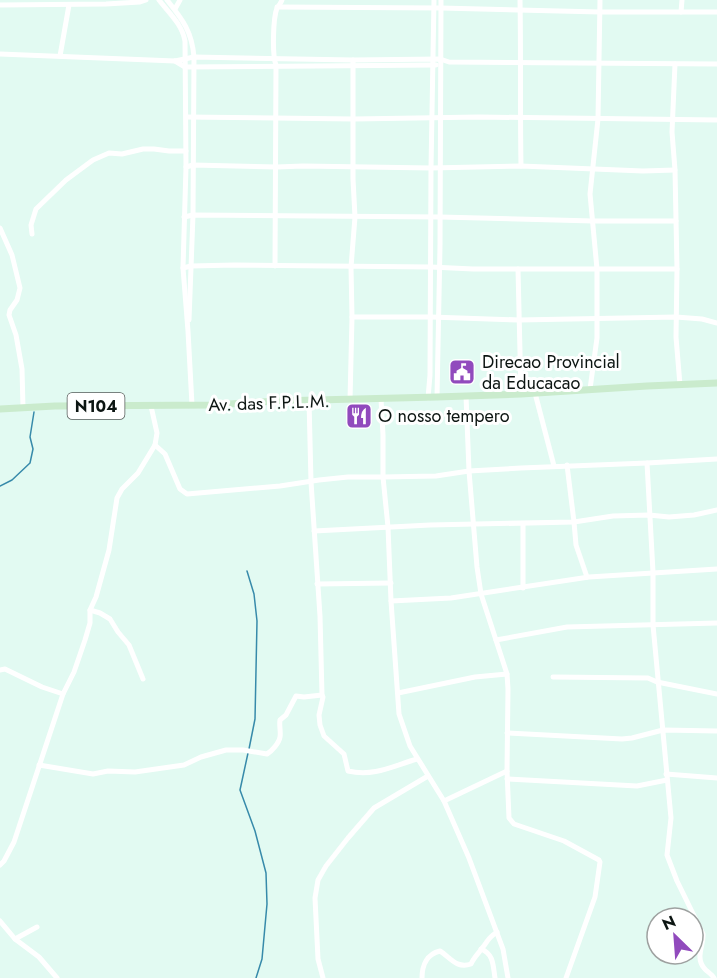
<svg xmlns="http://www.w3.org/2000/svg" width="717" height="978" font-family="Jost,sans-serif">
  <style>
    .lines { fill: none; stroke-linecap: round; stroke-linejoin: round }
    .stream { stroke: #378aaa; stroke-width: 1.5 }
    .minor { stroke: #fff; stroke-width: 5 }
    .major { stroke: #caebcd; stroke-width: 7 }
    .labels { text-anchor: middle; stroke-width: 6; stroke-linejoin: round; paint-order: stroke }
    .shield { fill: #fff; stroke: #555b59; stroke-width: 1.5 }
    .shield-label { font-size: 16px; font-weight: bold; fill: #0c1512 }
    .poi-label { font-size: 18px; fill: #0c1512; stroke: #fff; text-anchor: start }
    .street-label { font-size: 18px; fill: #0c1512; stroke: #fff }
  </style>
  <rect width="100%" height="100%" fill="#e2faf2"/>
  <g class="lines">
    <g class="stream">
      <path d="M0 486 12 480 30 463 33 449 30 437 34 412"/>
      <path d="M247 571 254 594 257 621 255 719 249 749"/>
      <path d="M248 753 240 790 255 831 266 873 267 904 262 959 256 978"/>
    </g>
    <g class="minor">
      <path d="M159 0C169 13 182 24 185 41L186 167 183 268 188 331 192 405"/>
      <path d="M167 0C183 20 192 32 194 57L193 215 189 320"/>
      <path d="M520 0C521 55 520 111 521 166"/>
      <path d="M0 5 106 4 140 2 146 0"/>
      <path d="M277 7 441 8 600 12H717"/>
      <path d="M175 9 180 0"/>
      <path d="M681 12 682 0"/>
      <path d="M0 54 175 61 194 57 353 60 440 59 449 62 717 64"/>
      <path d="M60 56 69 5"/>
      <path d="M175 61 185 67 436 65"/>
      <path d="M675 64 672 132 675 170 677 269 676 337 680 385"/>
      <path d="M186 117 354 119 479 117 717 120"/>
      <path d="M186 167 193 165 277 167 303 166 431 168 521 166 643 171 675 170"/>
      <path d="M184 217 193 215 440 217 593 221H676"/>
      <path d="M0 228 12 255 20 288 17 300 10 310 9 315 16 335 22 369 23 408"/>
      <path d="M32 234 31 225 36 209 66 180 93 160 109 153 122 154 143 149H154L169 151H186"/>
      <path d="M275 266 276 65C272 55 273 18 277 8 278 7 282 1 282 0"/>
      <path d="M183 268 191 266 235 265 431 267 473 269H677"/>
      <path d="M518 269 521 394"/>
      <path d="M352 317H431L519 320 676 317 702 319 717 323"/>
      <path d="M590 389 597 338V269L590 194 598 119 600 0"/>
      <path d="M535 393 554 466"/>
      <path d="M466 396 469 471 477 567 481 594 507 674 508 689 507 771 509 818 514 824 564 841 599 860 600 862 595 897 566 978"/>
      <path d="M437 397 440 246 441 0"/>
      <path d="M428 398 430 375 431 168 434 0"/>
      <path d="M381 399 383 435V477L388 527 391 601 399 714 410 746 444 801 469 858 503 949 508 978"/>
      <path d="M309 400 311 482 320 616 322 695 323 697 319 715 320 725 324 736 344 754 348 771C374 777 393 766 417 759"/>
      <path d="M350 400 352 317 351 267 355 217 353 179V60"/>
      <path d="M155 445 165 454 180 489 187 494 280 486 319 480 348 477H383L436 476 469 471 521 468 647 463 717 459"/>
      <path d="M647 463 653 572V625L671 818 667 855 677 881 703 934C704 945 695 957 704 968 707 972 711 973 714 978"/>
      <path d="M567 465 574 522 576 545 587 577"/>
      <path d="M314 531 430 525 574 522 613 516 649 515 669 517 694 515 717 510"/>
      <path d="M317 584 391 583"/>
      <path d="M523 588V524"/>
      <path d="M391 601 451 598 589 577 717 569"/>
      <path d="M90 610 100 613 110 619 118 632 129 645 143 679"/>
      <path d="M496 640 567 627 717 623"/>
      <path d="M0 670 5 669 42 687 63 694"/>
      <path d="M553 677 648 678 657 682 717 694"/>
      <path d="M398 693 475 677 507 674"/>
      <path d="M507 733 622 739 632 738 663 730 717 731"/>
      <path d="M39 765 93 774 108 771 135 772 184 765 201 757 226 750H243L267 754C272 751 279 743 280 737 281 732 279 726 280 720L286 715 296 696 304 697 322 695"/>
      <path d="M666 774 717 778"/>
      <path d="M507 779 637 786 667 780"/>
      <path d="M444 801 507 771"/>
      <path d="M0 865 4 861 14 842 63 694 74 672 85 640 90 623V610L96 597 109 550 117 498 122 489 138 473 155 445 157 433 151 406"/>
      <path d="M0 921 15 939 39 957 57 978"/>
      <path d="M15 939 37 927"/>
      <path d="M481 949C494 954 493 966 495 978"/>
      <path d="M323 978 318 959 315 898 318 880 326 866 348 838 374 808 428 776"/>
      <path d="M422 978C422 965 427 954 440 951 450 957 456 969 471 964 474 957 479 953 483 947 490 938 487 939 497 932"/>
    </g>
    <path class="major" d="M0 409 55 406 214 405 276 401 437 397 521 394 647 386 717 383"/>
  </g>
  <defs>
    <symbol id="civic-square" viewBox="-11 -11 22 22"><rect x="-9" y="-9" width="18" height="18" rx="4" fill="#914abd" stroke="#fff"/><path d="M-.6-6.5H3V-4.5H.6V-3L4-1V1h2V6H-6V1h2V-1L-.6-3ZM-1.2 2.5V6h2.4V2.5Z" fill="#fff"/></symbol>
    <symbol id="restaurant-square" viewBox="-11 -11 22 22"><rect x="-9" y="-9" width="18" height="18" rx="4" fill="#914abd" stroke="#fff"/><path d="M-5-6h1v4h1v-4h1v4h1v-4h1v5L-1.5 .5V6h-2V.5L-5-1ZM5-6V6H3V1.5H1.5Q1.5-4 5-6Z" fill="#fff"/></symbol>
  </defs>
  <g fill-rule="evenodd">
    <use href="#civic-square" x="447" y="357" width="30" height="30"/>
    <use href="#restaurant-square" x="344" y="401" width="30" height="30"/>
  </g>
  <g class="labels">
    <rect class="shield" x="67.5" y="393" width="57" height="26" rx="4.5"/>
    <g class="shield-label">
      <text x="96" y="412">N104</text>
    </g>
    <g class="poi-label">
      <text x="482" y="368">Direcao Provincial<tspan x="482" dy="21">da Educacao</tspan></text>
      <text x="378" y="422">O nosso tempero</text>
    </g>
    <g class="street-label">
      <text transform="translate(269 403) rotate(-2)" y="6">Av. das F.P.L.M.</text>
    </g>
  </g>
  <g transform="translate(675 936) rotate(335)"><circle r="28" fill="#ffffff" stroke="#9ea1a0" stroke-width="1.5"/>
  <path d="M0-4.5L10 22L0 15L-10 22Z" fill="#914abd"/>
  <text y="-9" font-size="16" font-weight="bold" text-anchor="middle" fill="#0c1512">N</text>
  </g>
</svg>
